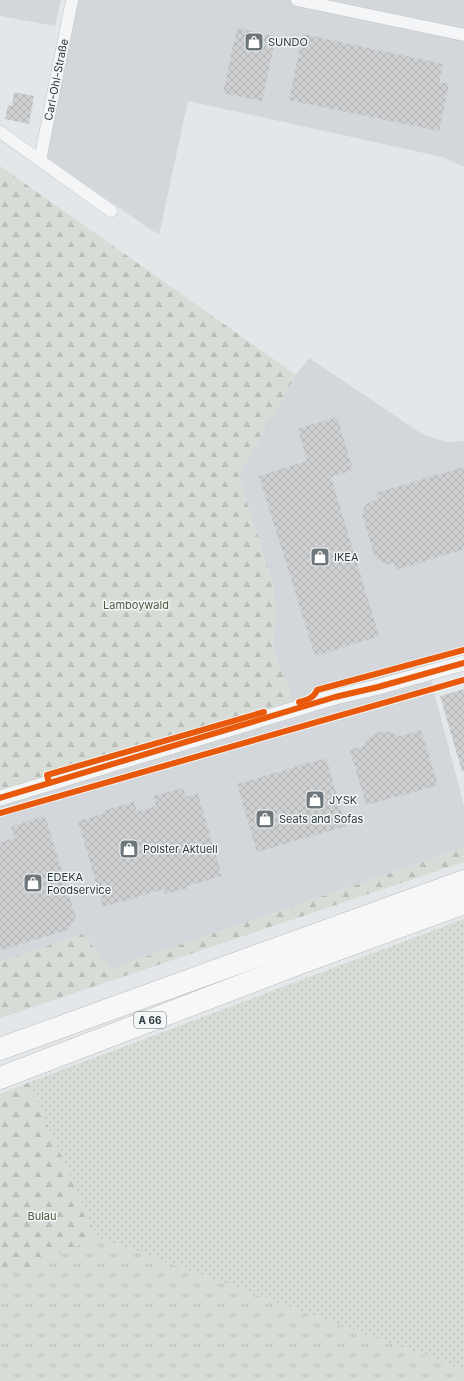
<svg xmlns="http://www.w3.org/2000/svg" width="464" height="1381" font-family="Inter,sans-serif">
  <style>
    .built { fill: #d3d7db }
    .grass { fill: url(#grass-dots) }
    .forest { fill: url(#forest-firs) }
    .park { fill: url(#park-tufts) }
    .building { fill: url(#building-cross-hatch) }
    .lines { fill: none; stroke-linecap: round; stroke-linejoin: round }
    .minor-casing { stroke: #c3c5c7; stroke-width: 13 }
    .tertiary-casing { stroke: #c3c5c7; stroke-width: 16 }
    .motorway-casing { stroke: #b7babd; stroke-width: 23 }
    .minor { stroke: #f4f5f6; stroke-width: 12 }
    .tertiary { stroke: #f4f5f6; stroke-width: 15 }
    .motorway { stroke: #f7f7f8; stroke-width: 22 }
    .cycleway-casing { stroke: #f3f6f7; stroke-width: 8 }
    .cycleway { stroke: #e8590c; stroke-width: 6 }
    .labels { text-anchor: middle; stroke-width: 3; stroke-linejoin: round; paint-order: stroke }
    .shield { fill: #f3f6f7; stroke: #687277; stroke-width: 1 }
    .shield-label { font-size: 10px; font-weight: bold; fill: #2d3940 }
    .poi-label { font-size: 11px; fill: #2d3940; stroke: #f3f6f7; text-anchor: start }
    .street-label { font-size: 11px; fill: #2d3940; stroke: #f3f6f7 }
    .park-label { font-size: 11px; fill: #4a5a3c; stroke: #f3f6f7 }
  </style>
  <defs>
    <pattern id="grass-dots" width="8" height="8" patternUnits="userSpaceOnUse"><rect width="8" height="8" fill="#d7dcd6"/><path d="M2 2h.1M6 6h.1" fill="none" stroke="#b9beb9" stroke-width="1.8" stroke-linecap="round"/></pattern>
    <pattern id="forest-firs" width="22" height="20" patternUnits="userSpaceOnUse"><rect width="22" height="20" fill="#d7dcd6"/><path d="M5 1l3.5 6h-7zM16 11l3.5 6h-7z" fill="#b9beb9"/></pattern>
    <pattern id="park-tufts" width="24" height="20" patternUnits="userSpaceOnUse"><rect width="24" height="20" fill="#d7dcd6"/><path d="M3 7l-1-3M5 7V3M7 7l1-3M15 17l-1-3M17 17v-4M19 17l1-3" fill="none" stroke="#b9beb9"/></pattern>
    <pattern id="building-cross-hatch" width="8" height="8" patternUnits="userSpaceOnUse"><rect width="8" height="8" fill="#cdcfd1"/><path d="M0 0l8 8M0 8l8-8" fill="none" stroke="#b0b2b4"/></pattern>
  </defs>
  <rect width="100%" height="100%" fill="#e4e7e9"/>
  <g class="built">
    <path d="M0 0H61L55 26 0 16Z"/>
    <path d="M78 0H464V167L442 157 188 101 159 235 46 158Z"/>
    <path d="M309 358 422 434 446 442 464 441V647L425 657 464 806V848L112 968 82 934 0 962V791L293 700 272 647 276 616 273 583 238 476 296 375Z"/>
  </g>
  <path class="grass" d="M464 919V1370L97 1237 36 1098 30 1082Z"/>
  <g class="forest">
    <path d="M0 166 296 375 238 476 273 583 276 616 272 647 293 700 0 791Z"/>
    <path d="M464 848V862L0 1018V962L82 934 112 968Z"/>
    <path d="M30 1082 36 1098 97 1237 0 1280V1094Z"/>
  </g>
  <path class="park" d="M97 1237 464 1370V1381H0V1280Z"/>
  <g class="building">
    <path d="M237 28 276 37 262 101 223 93Z"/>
    <path d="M303 34 443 64 439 82 449 84 439 131 289 100Z"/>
    <path d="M14 92 34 96 29 124 5 119 8 105 12 106Z"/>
    <path d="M337 417 353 470 331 477 379 636 315 656 259 476 307 461 298 429Z"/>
    <path d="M464 467V549L396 570 394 563 386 564 380 561 375 557 362 514 364 507 368 503 378 499 376 493Z"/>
    <path d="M464 689V771H462L440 696Z"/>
    <path d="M421 730 438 785 366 805 350 750 364 746 367 739 376 733 386 731 395 734 398 737Z"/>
    <path d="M326 758 346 826 257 852 237 784Z"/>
    <path d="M183 788 186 797 198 794 222 876 187 886 188 888 165 894 164 889 103 907 78 821 103 814V811L134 802 137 812 156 806 153 796Z"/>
    <path d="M45 816 76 918 68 930 0 950V842L14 838 11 827Z"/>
  </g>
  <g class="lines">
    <defs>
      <g id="minor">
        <path d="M297 0 464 35"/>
        <path d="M0 132 111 211"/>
        <path id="s1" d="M40 160 72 0"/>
      </g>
      <path id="tertiary" d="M0 798 335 697 378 687 464 663"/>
      <g id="motorway">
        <path d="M0 1049 464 881"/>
        <path d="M0 1078 300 963 464 903"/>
      </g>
    </defs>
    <use href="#minor" class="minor-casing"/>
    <use href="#tertiary" class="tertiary-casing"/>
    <use href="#motorway" class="motorway-casing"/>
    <use href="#minor" class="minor"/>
    <use href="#tertiary" class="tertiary"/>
    <use href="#motorway" class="motorway"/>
    <defs>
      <g id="cycleway">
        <path d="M299 702C307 700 314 698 317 690L464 650"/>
        <path d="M49 783 47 775 264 712"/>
        <path d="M0 798 335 697 378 687 464 663"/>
        <path d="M0 813 464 680"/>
      </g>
    </defs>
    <use href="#cycleway" class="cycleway-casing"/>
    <use href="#cycleway" class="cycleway"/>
  </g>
  <defs>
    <symbol id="shop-square" viewBox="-11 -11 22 22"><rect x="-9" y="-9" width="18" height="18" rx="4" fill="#6d767b" stroke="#f3f6f7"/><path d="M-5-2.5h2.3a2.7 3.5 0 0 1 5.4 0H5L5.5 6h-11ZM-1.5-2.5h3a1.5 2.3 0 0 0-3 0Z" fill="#fff"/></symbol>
  </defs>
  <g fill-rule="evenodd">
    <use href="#shop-square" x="243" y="31" width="22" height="22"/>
    <use href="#shop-square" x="309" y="546" width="22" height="22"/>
    <use href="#shop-square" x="304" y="789" width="22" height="22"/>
    <use href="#shop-square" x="254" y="808" width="22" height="22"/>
    <use href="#shop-square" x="118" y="838" width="22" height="22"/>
    <use href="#shop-square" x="22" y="872" width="22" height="22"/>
  </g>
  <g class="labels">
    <rect class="shield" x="134" y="1012" width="32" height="16" rx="3"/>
    <g class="shield-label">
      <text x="150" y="1024">A 66</text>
    </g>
    <g class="poi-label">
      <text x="268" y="46">SUNDO</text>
      <text x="334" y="561">IKEA</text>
      <text x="329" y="804">JYSK</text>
      <text x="279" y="823">Seats and Sofas</text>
      <text x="143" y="853">Polster Aktuell</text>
      <text x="47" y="881">EDEKA<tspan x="47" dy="13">Foodservice</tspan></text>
    </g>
    <g class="street-label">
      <text dy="4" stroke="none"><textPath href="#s1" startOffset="82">Carl-Ohl-Straße</textPath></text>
    </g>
    <g class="park-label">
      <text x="136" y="609">Lamboywald</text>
      <text x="42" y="1220">Bulau</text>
    </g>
  </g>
</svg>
